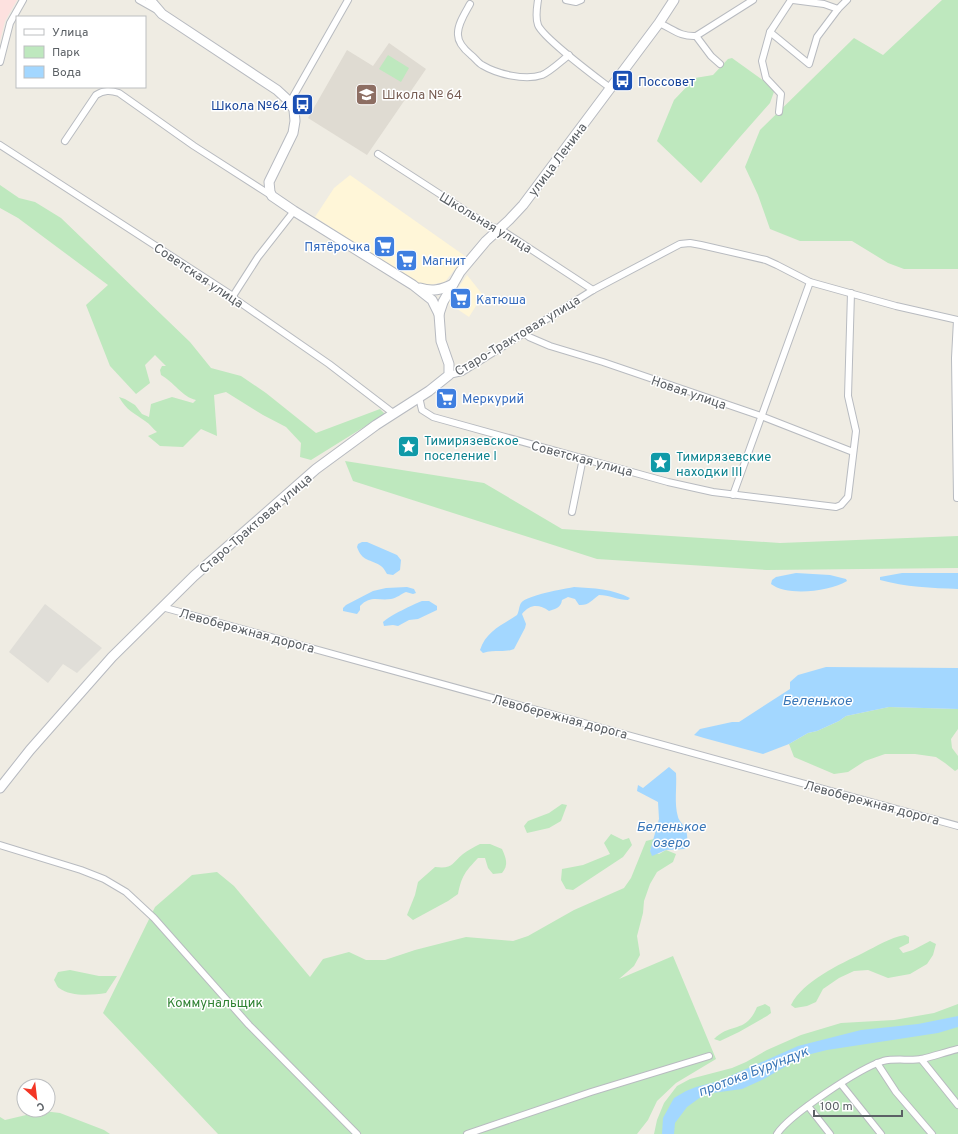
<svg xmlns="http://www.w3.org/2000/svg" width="958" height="1134" font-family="Overpass,sans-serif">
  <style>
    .commercial { fill: #fff6d8 }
    .industrial { fill: #e0ded8 }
    .education { fill: #dfdbd2 }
    .medical { fill: #fde1df }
    .green { fill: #bee8be }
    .water { fill: #a3d7ff }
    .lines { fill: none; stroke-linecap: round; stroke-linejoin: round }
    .street-casing { stroke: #b8bbc0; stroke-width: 8 }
    .secondary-casing { stroke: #b7bac0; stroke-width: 11 }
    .street { stroke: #fff; stroke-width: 6 }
    .secondary { stroke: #fff; stroke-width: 9 }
    .labels { text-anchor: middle; stroke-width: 3; stroke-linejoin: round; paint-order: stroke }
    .transit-label { font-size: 13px; fill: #164399; stroke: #fff; text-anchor: start }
    .education-label { font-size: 13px; fill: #785e54; stroke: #fff; text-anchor: start }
    .street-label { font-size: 13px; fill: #5b6065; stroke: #fff }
    .shop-label { font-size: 13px; fill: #366cbe; stroke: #fff; text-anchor: start }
    .culture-label { font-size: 13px; fill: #0d838f; stroke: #fff; text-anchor: start }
    .park-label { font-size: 13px; fill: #2f8232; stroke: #fff }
    .water-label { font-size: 14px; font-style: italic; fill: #3a77b8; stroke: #fff }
  </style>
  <rect width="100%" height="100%" fill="#efece3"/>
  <g class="commercial">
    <path d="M350 175 465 256 445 282 423 286 315 217 334 188Z"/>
    <path d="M467 275 483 295 469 317 448 303Z"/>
  </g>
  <path class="industrial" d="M45 604 102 648 77 673 63 664 48 683 9 652Z"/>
  <path class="education" d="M389 43 426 69 367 155 308 118 347 50 373 66Z"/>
  <path class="medical" d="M0 0H17L5 21 0 41Z"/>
  <g class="green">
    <path d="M942 0H958V269H904L888 263 852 241H800L770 229 758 195 745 167 760 130 854 38 883 55Z"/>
    <path d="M388 55 409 68 401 82 379 69Z"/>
    <path d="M732 58 775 89 770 103 740 137 701 183 657 141 674 100 695 78 713 75 728 59Z"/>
    <path d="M0 185 19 198 35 202 61 218 190 342 211 368 241 376 266 393 316 433 380 409 385 414 311 460 300 457 301 443 286 427 263 415 226 392 214 395 217 436 201 429 183 447 160 446 148 436 157 432C153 429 150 424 145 421 134 413 127 411 119 397L125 399 135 405 142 414 149 417 151 404 172 397 193 403 196 400C182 397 174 382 161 375L160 370 162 366H166L155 355 145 365 150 383 136 394 110 366 86 305 108 285 18 218 0 208Z"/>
    <path d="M345 461 484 483 562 529 780 543 958 536V568L767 570 597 559 353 481Z"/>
    <path d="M889 707 958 709V729L951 739 952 748 958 756V769L955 771 945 763 936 757 915 754H885L865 761 848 772 834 774 794 757 789 744 808 733 817 731 839 721 846 716Z"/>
    <path d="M562 804 567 805 561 821 549 828 527 833 524 826 528 821 549 813Z"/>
    <path d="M611 834 623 840 629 838 632 845 623 857 573 890 566 889 561 880 562 869 583 865 610 854 604 843Z"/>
    <path d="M654 839 650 851 659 854 666 850 676 854 673 862 657 872 650 884 644 901 643 913 637 936 640 955 634 966 619 979 673 956 716 1059 676 1083 657 1101 648 1120 637 1134H218L103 1013 155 907 192 875 217 872 234 886 310 977 323 959 349 952 366 960H385L415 950 466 937 513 941 528 936 574 910 624 888 631 878 646 841Z"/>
    <path d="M480 844H490L502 849C506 858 509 865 502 873L493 874 488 868 485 858H478C465 872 462 875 458 894L448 901 413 920 407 915 415 895 418 882 435 867C453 869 451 864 463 854 468 850 474 847 480 844Z"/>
    <path d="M905 935 909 937V943L899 948 903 953 913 950 930 941 936 944 933 955 927 964 910 974 888 978 868 970 854 971 839 978 823 989 816 1002 807 1006 795 1008 791 1005C803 981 840 964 863 953 877 946 889 938 905 935Z"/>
    <path d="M70 970 99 976H117L106 993C92 995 71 997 59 988 57 987 56 983 54 980L58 972Z"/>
    <path d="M765 1004 770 1007 771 1013 767 1016 739 1032 720 1041 714 1039C731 1022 746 1034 757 1007Z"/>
    <path d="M958 1004V1134H654L657 1120 664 1103 677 1086 690 1079 732 1068 746 1062 767 1050 801 1035 841 1023 894 1020 934 1013Z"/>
    <path d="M43 1111 60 1113 104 1130 110 1134H0V1117L5 1120Z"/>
  </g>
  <g class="water">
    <path d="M362 542H367L397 555 401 560 400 570 393 575 387 574C385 571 384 568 381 566 371 559 362 562 357 547L358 544Z"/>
    <path d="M796 573 830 575 846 579 847 581C830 591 788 597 771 584L772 580 776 577Z"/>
    <path d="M902 573H958V589C932 588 905 587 880 580V577Z"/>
    <path d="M407 587 414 589 416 593 413 594 406 592C401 594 397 598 391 599 378 601 371 595 360 606V610L357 614 343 611V608L346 605 373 591 386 588Z"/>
    <path d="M574 587C593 588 613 589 630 598L628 600C618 600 609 595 599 595 592 600 588 606 579 605L575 599 568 597 562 600C561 608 555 609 549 611 539 604 530 604 522 614L526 624 525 628 514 649C506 653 495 649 483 653L480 650C486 631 502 625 517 615 519 612 519 606 521 603 527 595 564 589 574 587Z"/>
    <path d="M422 601H429L437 606V610L418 619 409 620 398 626 393 625 384 626 383 622C391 615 412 605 422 601Z"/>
    <path d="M826 667 958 668V709L889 707 846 716 839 721 817 731 808 733 789 744 763 754 704 738 694 735 700 729 732 722H739L790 689V682L798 675Z"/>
    <path d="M669 767 676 773C677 788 674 803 678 817 679 821 683 824 685 828 688 834 688 843 685 849L666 850 652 856 650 851 659 819 658 802 637 791 638 785 643 788Z"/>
    <path d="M958 1016V1027L938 1033 827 1050 803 1056 764 1079 742 1089 705 1094 687 1107 675 1123 674 1134H662L663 1118 674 1098 686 1091 696 1087 719 1081 798 1046 861 1030 918 1024Z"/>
  </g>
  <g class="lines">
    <defs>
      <g id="street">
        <path d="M139 0 155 9"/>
        <path d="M538 0C537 7 535 17 538 25 543 38 596 77 610 88"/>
        <path d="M566 0 576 2 581 0"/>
        <path d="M791 0 770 32 809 64 817 37 838 9 847 0"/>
        <path d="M793 0 824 4 838 9"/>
        <path d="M470 4C465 13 457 25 458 35 458 43 465 50 471 55 475 58 478 63 482 65 497 74 525 81 542 75 551 71 561 61 569 55"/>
        <path d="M659 23C673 29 680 37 696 36L711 56 720 64"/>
        <path d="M770 32 762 61 766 78 781 94 779 112"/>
        <path d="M696 36 753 0"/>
        <path d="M0 62 10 23 23 0"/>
        <path d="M290 102 348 0"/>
        <path d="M65 141 96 95C104 90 110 90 119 93L194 146 272 196"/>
        <path d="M0 145 233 296 235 299 329 364 393 413"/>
        <path d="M378 154 486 224 492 227 500 229 593 290"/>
        <path d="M233 296 258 257 294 211"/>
        <path d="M524 333 529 337 550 346 603 362 761 416 853 452"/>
        <path d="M449 375 462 372 593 290 680 244 690 243 701 245 766 260 777 265 810 282 896 306 958 320"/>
        <path d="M419 397 422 410 433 417 668 482 713 492 836 507 841 505 848 497 856 431 848 396 851 293"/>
        <path d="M733 495 810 282"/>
        <path d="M957 498 955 358 957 320"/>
        <path d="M572 512 583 458"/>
        <path d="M162 607 958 826"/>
        <path d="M0 845 81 870 104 879 126 892 154 918 249 1025 357 1134"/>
        <path d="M921 1059 958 1105"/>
        <path d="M877 1063 896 1092 932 1134"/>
        <path d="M841 1084 881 1134"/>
        <path d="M808 1106 830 1134"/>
        <path d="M467 1134 591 1092 709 1056"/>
        <path d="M777 1134C789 1115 860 1068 883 1061 896 1058 909 1061 922 1059 934 1056 946 1052 958 1049"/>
      </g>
      <g id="secondary">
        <path d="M420 288C432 292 441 290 453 284"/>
        <path d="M439 314 443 302 460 272 486 241 509 220 523 205 659 23 674 0"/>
        <path d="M0 788 30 750 112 657 194 576 316 469 376 425 429 391 449 375V364L441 341 439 314 432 300 413 285 294 211 272 196 270 192 269 182 293 133 295 121 294 110 290 102 277 90 162 14 150 0"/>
      </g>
    </defs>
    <use href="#street" class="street-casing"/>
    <use href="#secondary" class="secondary-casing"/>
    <use href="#street" class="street"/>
    <use href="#secondary" class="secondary"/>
  </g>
  <defs>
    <symbol id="bus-square" viewBox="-11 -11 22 22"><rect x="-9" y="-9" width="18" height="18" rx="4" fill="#1a4fb4" stroke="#fff"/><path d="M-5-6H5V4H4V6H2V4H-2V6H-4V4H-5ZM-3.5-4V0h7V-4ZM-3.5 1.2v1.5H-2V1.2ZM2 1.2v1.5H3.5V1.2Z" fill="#fff"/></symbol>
    <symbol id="school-square" viewBox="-11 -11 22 22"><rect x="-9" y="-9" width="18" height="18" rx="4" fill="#8d6e63" stroke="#fff"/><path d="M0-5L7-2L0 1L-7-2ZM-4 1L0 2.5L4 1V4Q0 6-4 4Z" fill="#fff"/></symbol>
    <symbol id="supermarket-square" viewBox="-11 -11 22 22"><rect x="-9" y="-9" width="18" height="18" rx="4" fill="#3f7fe0" stroke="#fff"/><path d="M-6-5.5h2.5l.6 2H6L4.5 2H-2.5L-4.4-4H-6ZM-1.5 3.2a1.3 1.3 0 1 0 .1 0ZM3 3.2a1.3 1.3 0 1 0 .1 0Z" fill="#fff"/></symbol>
    <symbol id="sight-square" viewBox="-11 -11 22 22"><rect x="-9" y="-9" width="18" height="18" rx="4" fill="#0f9aa8" stroke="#fff"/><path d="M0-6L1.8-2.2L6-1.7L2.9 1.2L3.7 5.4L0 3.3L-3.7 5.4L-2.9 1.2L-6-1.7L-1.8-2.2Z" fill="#fff"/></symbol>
  </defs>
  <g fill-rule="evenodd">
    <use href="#bus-square" x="610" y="68" width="25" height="25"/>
    <use href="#school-square" x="354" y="82" width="25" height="25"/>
    <use href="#bus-square" x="290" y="92" width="25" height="25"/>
    <use href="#supermarket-square" x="372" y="234" width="25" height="25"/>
    <use href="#supermarket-square" x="394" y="248" width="25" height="25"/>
    <use href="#supermarket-square" x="448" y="286" width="25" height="25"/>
    <use href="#supermarket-square" x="434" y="386" width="25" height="25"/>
    <use href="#sight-square" x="396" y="434" width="25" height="25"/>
    <use href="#sight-square" x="648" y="450" width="25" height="25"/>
  </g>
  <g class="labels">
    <g class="transit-label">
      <text x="638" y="86">Поссовет</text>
      <text x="288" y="110" text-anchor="end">Школа №64</text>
    </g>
    <g class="education-label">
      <text x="382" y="99">Школа № 64</text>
    </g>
    <g class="street-label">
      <text transform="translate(557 159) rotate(-53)" y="5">улица Ленина</text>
      <text transform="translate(486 222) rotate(31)" y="5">Школьная улица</text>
      <text transform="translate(199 275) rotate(34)" y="5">Советская улица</text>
      <text transform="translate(517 335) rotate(-31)" y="5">Старо-Трактовая улица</text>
      <text transform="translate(689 392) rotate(19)" y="5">Новая улица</text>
      <text transform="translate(582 458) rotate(15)" y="5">Советская улица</text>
      <text transform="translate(255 523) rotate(-41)" y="5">Старо-Трактовая улица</text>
      <text transform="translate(247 630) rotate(15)" y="5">Левобережная дорога</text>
      <text transform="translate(560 716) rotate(15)" y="5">Левобережная дорога</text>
      <text transform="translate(872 802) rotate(15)" y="5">Левобережная дорога</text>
    </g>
    <g class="shop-label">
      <text x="370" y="251" text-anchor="end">Пятёрочка</text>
      <text x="422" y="265">Магнит</text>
      <text x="476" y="304">Катюша</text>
      <text x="462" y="403">Меркурий</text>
    </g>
    <g class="culture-label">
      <text x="424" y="445">Тимирязевское<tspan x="424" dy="15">поселение I</tspan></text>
      <text x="676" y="461">Тимирязевские<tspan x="676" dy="15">находки III</tspan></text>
    </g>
    <g class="park-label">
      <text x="215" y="1007">Коммунальщик</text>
    </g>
    <g class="water-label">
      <text x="817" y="705">Беленькое</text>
      <text x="671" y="831">Беленькое<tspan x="671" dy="16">озеро</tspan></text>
      <text transform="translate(753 1071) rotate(-21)" y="5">протока Бурундук</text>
    </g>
  </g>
  <rect x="16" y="16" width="130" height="72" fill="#ffffff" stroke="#bdbfc1"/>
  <rect x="24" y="29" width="20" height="6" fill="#ffffff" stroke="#bdbfc1"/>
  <text x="52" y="36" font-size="12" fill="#5b6065">Улица</text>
  <rect x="24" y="46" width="20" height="12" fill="#bee8be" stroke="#bdbfc1"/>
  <text x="52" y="56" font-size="12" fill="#5b6065">Парк</text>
  <rect x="24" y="66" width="20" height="12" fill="#a3d7ff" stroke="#bdbfc1"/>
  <text x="52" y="76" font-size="12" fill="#5b6065">Вода</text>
  <g transform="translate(36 1098) rotate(152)"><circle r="19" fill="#ffffff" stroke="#bdbfc1"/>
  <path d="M0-3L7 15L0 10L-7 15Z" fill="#f33625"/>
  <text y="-6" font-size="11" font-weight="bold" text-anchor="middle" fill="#5b6065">С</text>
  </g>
  <path d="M814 1110v6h88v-6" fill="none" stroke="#5b6065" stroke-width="2"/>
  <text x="820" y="1110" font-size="12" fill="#5b6065" stroke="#ffffff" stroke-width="3" paint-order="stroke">100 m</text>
</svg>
